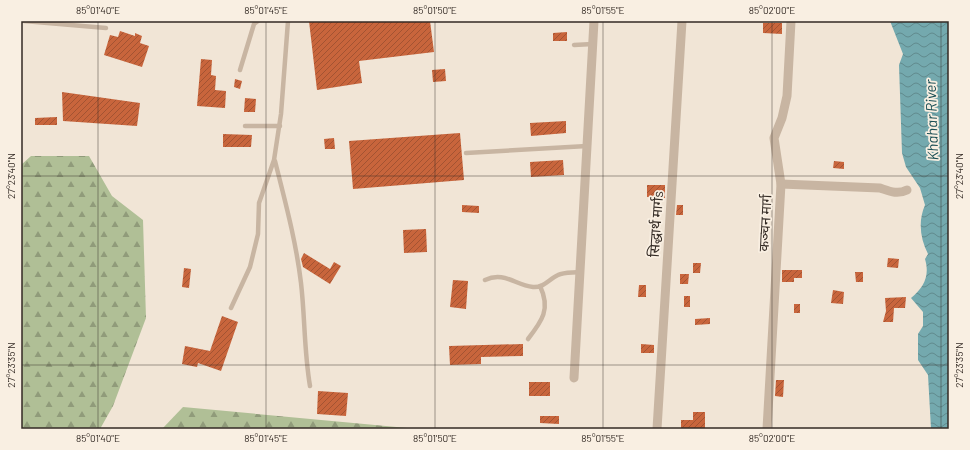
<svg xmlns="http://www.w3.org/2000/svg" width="970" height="450" font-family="Barlow,'Noto Sans Devanagari',sans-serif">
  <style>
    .forest { fill: url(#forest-firs) }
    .water { fill: url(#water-waves) }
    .building { fill: url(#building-hatch) }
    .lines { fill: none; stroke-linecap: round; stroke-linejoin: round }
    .lane { stroke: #c8b5a2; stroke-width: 4.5 }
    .street { stroke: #c8b5a2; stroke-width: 9 }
    .ticks { fill: none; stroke: #332a24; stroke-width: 1; stroke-opacity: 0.45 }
    .labels { text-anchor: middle; stroke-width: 3.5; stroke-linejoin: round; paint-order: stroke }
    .street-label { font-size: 14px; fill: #332a24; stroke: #f9efe2 }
    .water-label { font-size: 15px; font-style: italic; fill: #1a4e54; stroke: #f9efe2 }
    .neatline { fill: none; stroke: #332a24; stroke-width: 1.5 }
    .ticks-label { font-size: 10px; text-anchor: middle; fill: #332a24 }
  </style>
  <defs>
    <pattern id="forest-firs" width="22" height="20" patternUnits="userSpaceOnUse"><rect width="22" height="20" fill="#b0bf96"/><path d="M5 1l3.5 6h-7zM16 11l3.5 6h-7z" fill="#909b7a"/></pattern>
    <pattern id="water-waves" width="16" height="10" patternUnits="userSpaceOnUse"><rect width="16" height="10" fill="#74a9ae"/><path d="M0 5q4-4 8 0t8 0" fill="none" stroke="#608a8d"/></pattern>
    <pattern id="building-hatch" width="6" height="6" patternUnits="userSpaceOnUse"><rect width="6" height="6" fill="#c8653c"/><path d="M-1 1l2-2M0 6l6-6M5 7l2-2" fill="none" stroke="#a35332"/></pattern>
  </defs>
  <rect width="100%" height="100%" fill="#f1e5d6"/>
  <g class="forest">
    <path d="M31 156H89L112 196 143 220 146 318 113 406 100 429H21V165Z"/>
    <path d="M183 407 418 429H162Z"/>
  </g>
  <path class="water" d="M890 21H949V429H931L928 375 918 360V334L923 326V312L911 298C924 287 930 276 925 259L928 254C920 238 918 221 925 205L920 188 906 167 902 153 899 65 903 54Z"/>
  <g class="building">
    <path d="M309 21H430L434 52 359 61 362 83 317 90Z"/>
    <path d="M763 23H782V34L763 33Z"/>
    <path d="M120 31 135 36V33L142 36 140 43 149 46 142 67 104 55 110 35 118 37Z"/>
    <path d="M567 32V41H553V33Z"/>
    <path d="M201 59 212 60 211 75 216 76 215 90 226 91 225 108 197 106Z"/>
    <path d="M445 69 446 81 433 82 432 70Z"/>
    <path d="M235 79 242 81 240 89 234 87Z"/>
    <path d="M62 92 140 103 137 126 63 121Z"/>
    <path d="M245 98 256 99 255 112H244Z"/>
    <path d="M57 117V125H35V118Z"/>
    <path d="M566 121V133L531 136 530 123Z"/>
    <path d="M460 133 464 180 353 189 349 141Z"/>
    <path d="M223 134 252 135 251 147H223Z"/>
    <path d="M334 138 335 149H325L324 139Z"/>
    <path d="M563 160 564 175 531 177 530 162Z"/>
    <path d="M834 161 844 162V169L833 168Z"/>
    <path d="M647 185H665V198L647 197Z"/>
    <path d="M462 205 479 206V213L462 212Z"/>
    <path d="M677 205H683V215H676Z"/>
    <path d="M426 229 427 252 404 253 403 230Z"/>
    <path d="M304 253 330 269 334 262 341 266 330 284 303 267 301 259Z"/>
    <path d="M888 258 899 259 898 268 887 267Z"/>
    <path d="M693 263H701L700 273H693Z"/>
    <path d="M184 268 191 269 189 288 182 287Z"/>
    <path d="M782 270H802V278H794V282H782Z"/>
    <path d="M855 272H863V282H856Z"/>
    <path d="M680 274H689L688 284H680Z"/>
    <path d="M453 280 468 281 466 309 450 307Z"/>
    <path d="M639 285H646V297H638Z"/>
    <path d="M833 290 844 292 843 304 831 303Z"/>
    <rect x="684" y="296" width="6" height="11"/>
    <path d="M906 297 905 308H894L893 322H883L886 311 885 298Z"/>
    <rect x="794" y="304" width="6" height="9"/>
    <path d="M222 316 238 322 221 371 198 363 197 367 182 364 185 346 210 351Z"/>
    <path d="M710 318V324L695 325V319Z"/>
    <path d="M523 344V356L481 357V364L450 365 449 346Z"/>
    <path d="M641 344 654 345V353H641Z"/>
    <path d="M776 380H784L783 397 775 396Z"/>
    <rect x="529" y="382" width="21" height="14"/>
    <path d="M318 391 348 393 346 416 317 414Z"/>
    <path d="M693 412H705V428L681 429V420H693Z"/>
    <path d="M540 416H559V424L540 423Z"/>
  </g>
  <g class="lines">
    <g class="lane">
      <path d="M24 21 106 28"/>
      <path d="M574 45 593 44"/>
      <path d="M240 70 254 24 258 21"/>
      <path d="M245 126H280"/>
      <path d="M466 153 587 146"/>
      <path d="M275 161C285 201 296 241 301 283 305 317 304 351 310 386"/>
      <path d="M485 280C504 271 515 285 533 287 544 288 549 279 558 275 564 272 573 273 580 272"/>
      <path d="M231 308 250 267 258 234 259 203 274 160 281 114 288 21"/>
      <path d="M528 339C542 321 551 309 540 286"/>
    </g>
    <g class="street">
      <path d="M781 184 880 188C889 191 897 195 907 190"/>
      <path d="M574 378 594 21"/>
      <path d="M657 429 682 21"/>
      <path d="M767 429 781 184 774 138 782 118 787 96 791 21"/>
    </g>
  </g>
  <path class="ticks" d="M98 21V429M266 21V429M435 21V429M603 21V429M772 21V429M941 21V429M21 176H949M21 365H949"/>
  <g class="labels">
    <g class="street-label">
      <text transform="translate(765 223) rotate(-87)" y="5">कञ्चन मार्ग</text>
      <text transform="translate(656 224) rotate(-86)" y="5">सिद्धार्थ मार्गs</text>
    </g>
    <g class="water-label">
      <text transform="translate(932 120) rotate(-92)" y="5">Khahar River</text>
    </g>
  </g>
  <rect width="970" height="450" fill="none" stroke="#f9efe2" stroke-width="44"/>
  <rect x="22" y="22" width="926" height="406" class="neatline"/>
  <g class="ticks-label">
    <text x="98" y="14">85°01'40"E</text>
    <text x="266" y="14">85°01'45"E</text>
    <text x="435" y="14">85°01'50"E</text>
    <text x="603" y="14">85°01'55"E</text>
    <text x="772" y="14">85°02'00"E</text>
    <text transform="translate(11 176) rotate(-90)" y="4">27°23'40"N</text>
    <text transform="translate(959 176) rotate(-90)" y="4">27°23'40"N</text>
    <text transform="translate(11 365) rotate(-90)" y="4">27°23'35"N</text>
    <text transform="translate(959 365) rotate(-90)" y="4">27°23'35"N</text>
    <text x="98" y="442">85°01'40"E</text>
    <text x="266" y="442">85°01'45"E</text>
    <text x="435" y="442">85°01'50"E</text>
    <text x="603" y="442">85°01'55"E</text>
    <text x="772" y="442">85°02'00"E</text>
  </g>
</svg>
